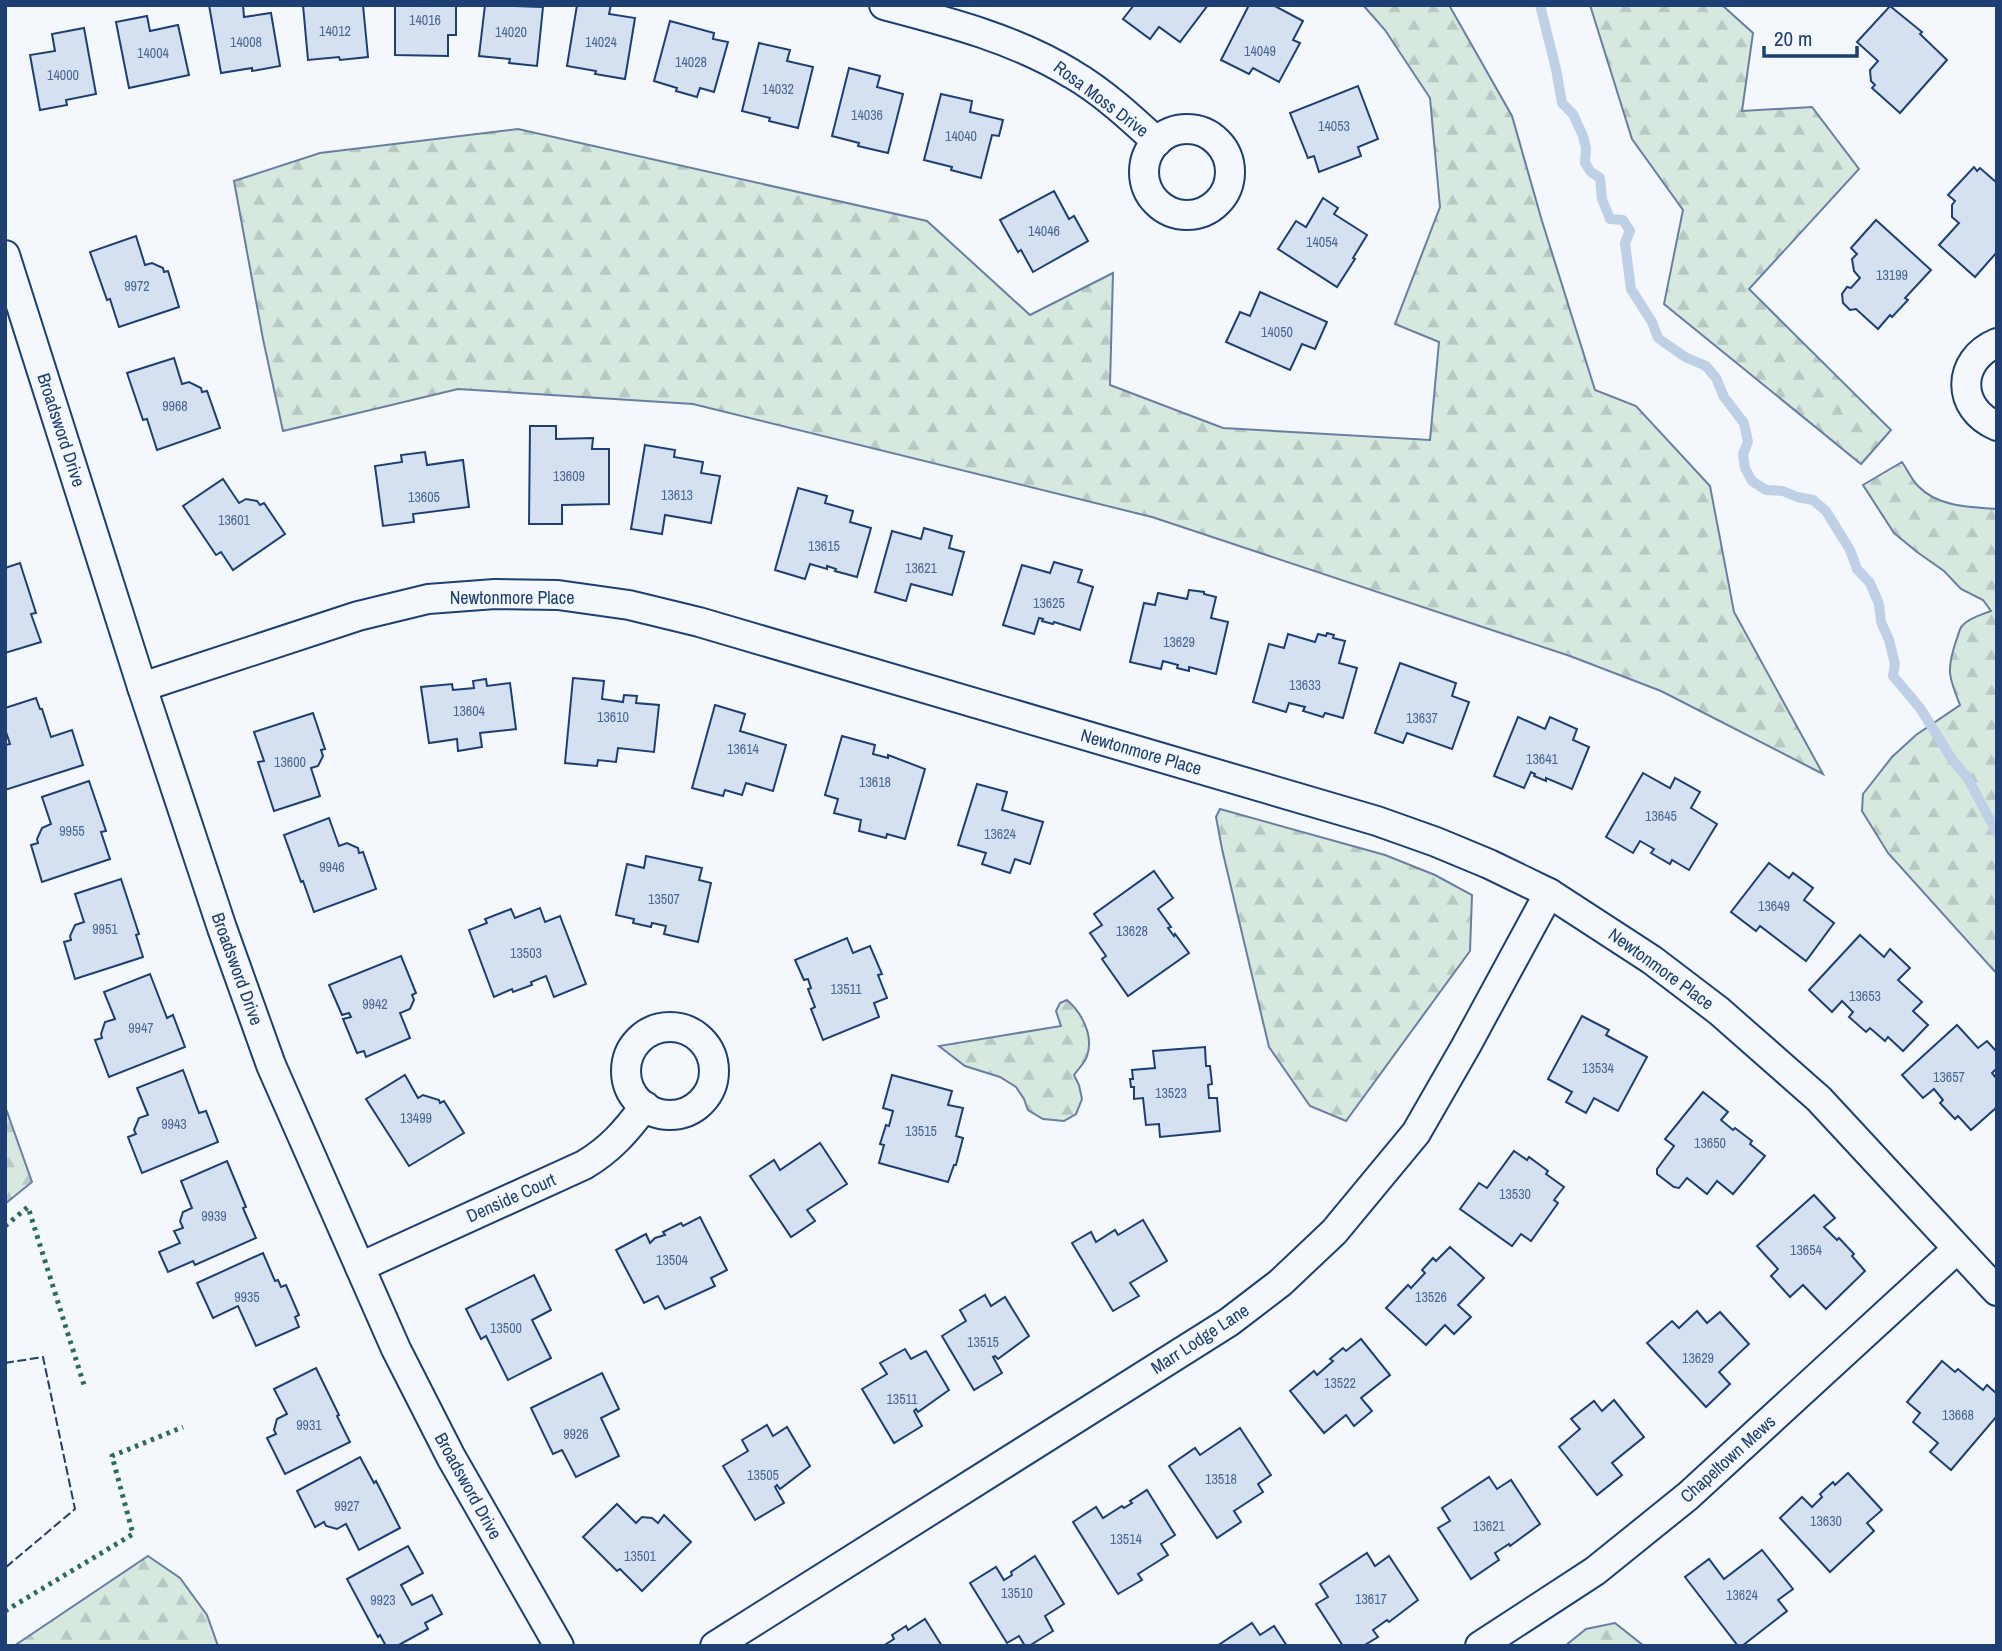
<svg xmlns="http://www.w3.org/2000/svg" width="2002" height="1651" font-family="'Archivo Narrow',sans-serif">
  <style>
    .forest { fill: url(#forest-firs); stroke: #687fa3; stroke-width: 2 }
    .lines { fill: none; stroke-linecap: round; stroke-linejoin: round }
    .stream { stroke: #bed0e5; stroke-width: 10 }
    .building { fill: #d5e0f0; stroke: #1d3f73; stroke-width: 2 }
    .minor-casing { stroke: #1d3f73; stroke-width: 32 }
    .minor { stroke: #f4f7fb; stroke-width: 28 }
    .hedge { stroke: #2c6c60; stroke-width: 5; stroke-dasharray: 3.5 5; stroke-linecap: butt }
    .fence { stroke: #1d3f73; stroke-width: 2; stroke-dasharray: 9 3.5; stroke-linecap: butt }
    .labels { text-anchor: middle; stroke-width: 5; stroke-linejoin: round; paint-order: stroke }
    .number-label { font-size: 14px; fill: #4b6792 }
    .street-label { font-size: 18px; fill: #1d3f73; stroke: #f4f7fb }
  </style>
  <defs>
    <pattern id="forest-firs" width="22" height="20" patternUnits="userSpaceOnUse" patternTransform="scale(1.75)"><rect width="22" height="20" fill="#d7e8df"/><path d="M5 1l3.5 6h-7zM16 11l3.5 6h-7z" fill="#b8c8c3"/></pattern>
  </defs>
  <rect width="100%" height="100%" fill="#f4f7fb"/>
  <g class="forest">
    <path d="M1363 5H1449L1512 116 1542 221 1595 390 1636 406 1710 486 1734 612 1823 774 1661 691 1570 656 1152 517 693 404 458 389 283 431 263 339 234 181 320 153 518 129 927 221 1030 315 1113 273 1110 385 1223 428 1430 440 1439 342 1395 324 1440 207 1430 98 1385 30Z"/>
    <path d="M1590 5H1722L1753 33 1742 111 1812 107 1859 169 1749 289 1891 430 1861 464 1664 304 1683 210 1632 139Z"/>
    <path d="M1902 462C1907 469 1911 479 1918 486 1938 507 1970 507 1997 509V974L1888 853 1862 811 1863 794 1892 757 1916 735 1960 705C1949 677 1946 671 1956 641 1958 637 1959 629 1962 626 1968 618 1983 614 1991 611L1983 600 1961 589 1944 571 1917 552 1894 533 1863 485Z"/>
    <path d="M1220 809 1385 855 1435 875 1472 895 1470 951 1346 1121 1310 1106 1269 1047 1222 849 1216 817Z"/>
    <path d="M1067 1000C1082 1013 1094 1036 1087 1056 1085 1063 1078 1069 1074 1075L1079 1085 1082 1099 1076 1114 1064 1121 1043 1119 1028 1110 1024 1099 1016 1087 1000 1077 965 1066 939 1046 1061 1026 1056 1011 1060 1003Z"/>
    <path d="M5 1106 32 1182 5 1204Z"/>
    <path d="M148 1556 180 1578 207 1615 218 1646H14Z"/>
    <path d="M1615 1623 1644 1646H1565L1586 1629Z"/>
  </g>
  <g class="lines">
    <path class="stream" d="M1540 5 1556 69 1562 103 1573 114 1583 136 1586 148 1585 163 1591 172 1600 178 1602 199 1610 219 1623 220 1630 231 1625 243 1631 289 1652 322 1658 338 1685 357 1706 366 1716 378 1724 397 1744 423 1748 442 1743 454 1745 468 1752 481 1766 490 1783 491 1797 497 1813 500 1826 511 1850 550 1857 569 1870 583 1879 604 1881 622 1889 640 1895 664 1893 676 1920 708 1953 761 1967 777 1997 833"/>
  </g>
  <g class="building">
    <path d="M209 5H243L244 17 271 13 280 66 252 71V68L221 73Z"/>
    <path d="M303 5H363L368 57 340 60 339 57 308 60Z"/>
    <path d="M395 5H456V35H448V56L395 55Z"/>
    <path d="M485 5 543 7 537 66 509 63 510 59 479 56Z"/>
    <path d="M577 5H611L609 14 635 18 625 79 595 74 596 71 567 66Z"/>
    <path d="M1134 5H1208L1180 42 1159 27 1150 39 1123 19Z"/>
    <path d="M1249 5H1273L1303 21 1293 40 1300 43 1279 82 1253 68 1249 74 1221 60Z"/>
    <path d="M1890 6 1922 32 1920 34 1947 60 1900 113 1872 88 1875 85 1871 81 1870 70 1878 61 1857 42Z"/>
    <path d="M147 16 150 31 178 25 189 75 129 88 116 22Z"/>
    <path d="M670 21 714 33 713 39 728 42 714 92 700 88 697 97 676 91 677 88 654 81Z"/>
    <path d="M84 28 96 94 66 100 67 105 40 110 30 55 55 51 52 34Z"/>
    <path d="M759 43 790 50 787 61 813 67 798 128 769 121 770 118 742 111Z"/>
    <path d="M849 68 880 76 877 87 903 94 888 153 858 146 859 143 832 136Z"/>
    <path d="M1358 86 1378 139 1358 147 1361 156 1319 172 1314 156 1308 158 1290 113Z"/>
    <path d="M941 94 972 101 970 112 1003 120 999 136 992 135 981 178 951 170 952 167 924 160Z"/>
    <path d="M1974 167 1977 171 1980 168 1997 183V252L1975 277 1939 245 1959 223 1952 217V205L1955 201 1948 195Z"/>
    <path d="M1054 191 1069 219 1074 216 1088 241 1033 272 1021 250 1018 252 1000 220Z"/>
    <path d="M1323 198 1338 208 1334 214 1367 235 1353 258 1355 259 1337 287 1278 249 1296 221 1306 227Z"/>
    <path d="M1876 220 1931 270 1905 298 1908 300 1892 317 1890 315 1878 329 1856 309 1850 310 1843 303 1842 294 1847 287 1851 288 1860 278 1854 271 1852 259 1857 254 1851 248Z"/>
    <path d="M136 236 145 265 152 263 163 268 164 272 168 271 179 307 119 327 110 299 107 300 90 252Z"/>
    <path d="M1260 292 1327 322 1315 349 1302 344 1290 370 1226 342 1240 312 1250 316Z"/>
    <path d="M174 358 182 384 189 382 201 388 202 392 207 391 220 428 157 450 147 419 143 420 127 373Z"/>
    <path d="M530 426H556V439L593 438 592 449H609V504L562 505V524H529Z"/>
    <path d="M645 445 675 450 674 457 703 462 701 473 720 476 711 523 665 515 662 534 631 529Z"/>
    <path d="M425 452 427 465 463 460 469 507 413 514 414 522 383 526 375 466 402 462 401 455Z"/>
    <path d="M223 479 239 503 246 499 257 501 260 505 264 503 285 534 233 570 221 552 216 555 183 506Z"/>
    <path d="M798 488 827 496 825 503 853 511 850 522 871 528 857 577 835 571 836 569 827 566V569L810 564 805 579 775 570Z"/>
    <path d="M924 528 952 536 949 548 964 552 952 595 911 584 906 601 875 592 892 531 921 539Z"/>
    <path d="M1054 562 1082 570 1078 582 1093 587 1080 630 1054 622 1053 624 1042 621 1043 619 1039 618 1034 634 1003 625 1022 565 1050 573Z"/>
    <path d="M20 563 36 613 31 614 41 642 5 653V568Z"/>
    <path d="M1189 590 1204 592V594L1216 597 1211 618 1228 622 1216 674 1189 667V671L1177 668 1178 665 1163 661 1161 669 1130 662 1144 603 1155 605 1158 593 1187 599Z"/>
    <path d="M1327 633 1334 635 1333 638 1345 641 1339 663 1357 668 1343 718 1325 713 1323 717 1303 711 1305 707 1289 703 1286 712 1253 702 1269 644 1284 648 1288 634 1315 642 1318 634 1326 636Z"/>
    <path d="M1400 663 1456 683 1452 696 1469 702 1452 749 1407 733 1403 743 1375 733Z"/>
    <path d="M573 678 604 681 602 699 623 702 624 695 637 696 636 703 659 705 654 752 618 748 616 762 598 760 597 766 565 763Z"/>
    <path d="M486 679 487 686 510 683 516 729 480 733 482 747 458 751 457 739 429 743 421 687 452 684 453 690 474 688 473 681Z"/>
    <path d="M36 698 40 709H42L51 737 72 730 83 765 5 790V745L10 744 5 729V708Z"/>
    <path d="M715 705 745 714 740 731 786 745 773 791 746 783 742 795 725 790 723 796 692 788Z"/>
    <path d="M313 713 325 749 321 750 323 756 318 766 311 768 320 796 274 811 258 762 264 761 254 732Z"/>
    <path d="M1518 717 1545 729 1550 717 1577 729 1573 740 1589 747 1572 789 1546 778V781L1534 776 1535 774 1531 772 1524 788 1494 776Z"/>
    <path d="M842 736 875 745 873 754 888 758V755L925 769 905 839 887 834 886 838 859 831 861 820 834 813 838 799 825 795Z"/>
    <path d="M1643 773 1670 788 1675 778 1700 792 1691 808 1717 824 1689 870 1672 860 1670 864 1651 853 1654 849 1640 841 1633 853 1606 837Z"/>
    <path d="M89 781 106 831 101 832 110 859 42 882 31 845 38 843 37 839 42 828 51 824 42 797Z"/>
    <path d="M977 784 1007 792 1002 810 1043 822 1030 864 1015 859 1010 873 982 864 986 853 958 845Z"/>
    <path d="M329 818 339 846 347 843 358 848 359 853 363 852 376 889 314 912 303 881 301 882 284 835Z"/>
    <path d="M646 856 702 868 699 880 711 883 698 942 664 934 666 926 652 923 651 927 633 923 634 919 616 915 627 864 644 868Z"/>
    <path d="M1769 863 1789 878 1793 873 1813 888 1804 900 1834 923 1806 961 1760 926 1756 931 1731 912Z"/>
    <path d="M1154 871 1173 898 1158 909 1171 927 1168 928 1174 936 1175 934 1189 953 1128 996 1102 959 1106 956 1090 933 1102 925 1094 914Z"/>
    <path d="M121 879 139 934 136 935 143 957 75 979 64 942 71 940 70 936 75 925 84 922 75 894Z"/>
    <path d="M540 908 545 922 560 916 586 984 554 997 546 976 531 982 532 985 513 992 512 989 494 997 469 930 487 923 485 919 511 909 515 918Z"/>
    <path d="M1860 935 1884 957 1890 949 1910 968 1898 980 1922 1002 1913 1011 1928 1025 1903 1051 1888 1037 1885 1041 1870 1028 1866 1032 1849 1017 1853 1012 1842 1001 1832 1012 1809 990Z"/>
    <path d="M847 938 853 953 870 946 882 974 878 975 887 998 874 1003 879 1017 823 1040 811 1009 815 1007 808 989 811 988 808 979 804 980 795 960Z"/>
    <path d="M401 956 416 993 412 995 414 1000 410 1009 400 1013 410 1038 366 1057 364 1051 357 1053 343 1019 351 1017 349 1013 342 1015 329 985Z"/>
    <path d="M150 974 167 1018 173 1015 185 1047 109 1077 95 1040 102 1038 101 1034 105 1022 115 1019 104 992Z"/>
    <path d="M1582 1016 1609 1030 1606 1035 1647 1057 1618 1111 1594 1098 1586 1113 1566 1102 1572 1092 1548 1079Z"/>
    <path d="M1957 1025 1978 1048 1987 1041 1997 1052V1068L1992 1073 1997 1079V1107L1971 1130 1958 1116 1955 1119 1940 1103 1943 1100 1934 1089 1923 1098 1902 1075Z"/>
    <path d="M1205 1047 1206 1066H1210L1212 1084 1208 1085 1209 1098H1217L1220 1131 1160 1137 1159 1124 1146 1125 1143 1098 1134 1099V1087H1131L1130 1079H1133L1132 1070 1155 1068 1153 1051Z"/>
    <path d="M183 1070 199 1113 206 1111 218 1142 142 1173 128 1137 136 1134 134 1130 139 1118 148 1115 137 1088Z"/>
    <path d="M405 1075 418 1098 423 1095 439 1100 440 1103 444 1101 464 1133 409 1166 366 1099Z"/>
    <path d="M892 1075 952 1091 948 1105 963 1108 956 1136 963 1138 956 1165H954L948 1182 879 1163 884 1145 880 1144 886 1125 889 1126 893 1111 883 1108Z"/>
    <path d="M1703 1092 1728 1112 1721 1120 1733 1130 1735 1128 1752 1141 1750 1144 1765 1156 1733 1194 1717 1181 1707 1194 1687 1178 1679 1188 1674 1187 1657 1174V1169L1674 1146 1665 1139Z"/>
    <path d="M820 1143 847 1184 807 1210 815 1221 791 1237 750 1176 774 1160 780 1170Z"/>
    <path d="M1514 1151 1527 1160 1529 1157 1548 1171 1546 1174 1564 1187 1554 1200 1558 1203 1531 1241 1521 1234 1512 1246 1460 1209 1479 1183 1487 1188Z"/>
    <path d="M227 1161 246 1207 243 1208 256 1238 195 1265 193 1261 168 1272 159 1252 180 1243 174 1231 183 1228 180 1221 183 1212 192 1208 181 1181Z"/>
    <path d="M1814 1195 1835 1218 1824 1227 1837 1240 1839 1238 1854 1254 1852 1256 1865 1271 1826 1309 1803 1285 1790 1297 1771 1276 1778 1269 1757 1246Z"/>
    <path d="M700 1217 727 1270 711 1278 715 1286 665 1309 658 1296 644 1303 616 1250 646 1234 650 1243 655 1238 665 1235 663 1232 681 1223 683 1226Z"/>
    <path d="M1143 1220 1167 1261 1130 1283 1139 1296 1113 1311 1072 1243 1091 1232 1096 1242 1115 1230 1118 1235Z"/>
    <path d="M1450 1247 1484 1278 1458 1305 1471 1317 1454 1334 1445 1325 1426 1345 1386 1308 1408 1285 1411 1288 1425 1273 1422 1270 1433 1258 1436 1261Z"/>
    <path d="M263 1253 275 1281 278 1280 281 1287 286 1285 299 1315 295 1317 299 1327 256 1346 238 1306 213 1318 197 1283Z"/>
    <path d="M534 1275 551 1310 532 1320 551 1358 508 1380 486 1336 481 1339 466 1309Z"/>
    <path d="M985 1295 991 1306 1005 1297 1029 1336 998 1359 995 1356 993 1357 1002 1373 974 1390 942 1336 966 1321 960 1310Z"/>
    <path d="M1697 1311 1707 1323 1720 1312 1749 1344 1719 1372 1730 1384 1706 1407 1647 1343 1672 1321 1679 1328Z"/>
    <path d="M1361 1339 1390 1375 1361 1398 1372 1411 1354 1426 1346 1415 1324 1433 1290 1391 1314 1371 1317 1375 1333 1361 1330 1359 1343 1348 1346 1351Z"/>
    <path d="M905 1349 911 1359 926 1351 949 1390 918 1412 916 1409 914 1411 922 1426 894 1443 862 1389 887 1374 880 1363Z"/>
    <path d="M1942 1361 1955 1372 1958 1369 1983 1390 1987 1385 1997 1394V1416L1951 1470 1930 1452 1938 1443 1913 1422 1920 1413 1907 1402Z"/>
    <path d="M316 1368 339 1415 337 1416 350 1442 285 1474 267 1438 276 1434 274 1430 277 1419 287 1414 274 1389Z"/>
    <path d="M602 1373 619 1409 601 1418 619 1456 576 1477 562 1450 553 1454 531 1408Z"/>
    <path d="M1614 1400 1644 1437 1612 1463 1622 1475 1597 1495 1559 1447 1580 1429 1571 1419 1594 1401 1602 1411Z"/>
    <path d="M767 1425 773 1436 787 1427 810 1466 780 1489 777 1485 775 1487 784 1503 755 1520 723 1466 748 1451 742 1440Z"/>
    <path d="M1240 1428 1271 1475 1258 1484 1263 1492 1234 1511 1241 1522 1217 1538 1169 1466 1195 1448 1200 1455Z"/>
    <path d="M360 1457 374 1483 376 1481 400 1528 359 1550 346 1524 337 1529 326 1526 324 1522 315 1527 297 1491Z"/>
    <path d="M1848 1473 1882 1510 1867 1523 1874 1531 1830 1572 1780 1518 1802 1497 1812 1507 1822 1497 1820 1494 1833 1482 1835 1485Z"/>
    <path d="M1489 1477 1497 1489 1511 1480 1540 1524 1510 1546 1509 1544 1495 1553 1499 1560 1471 1579 1438 1528 1450 1521 1442 1508Z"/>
    <path d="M1147 1490 1175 1535 1161 1544 1168 1555 1138 1574 1142 1580 1118 1594 1073 1522 1096 1507 1103 1518 1122 1506 1124 1508 1132 1503 1130 1501Z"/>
    <path d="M617 1504 636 1523 642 1517 652 1518 658 1523 664 1515 691 1542 642 1591 620 1569 617 1571 583 1537Z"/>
    <path d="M408 1546 423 1573 401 1585 412 1605 432 1595 442 1614 425 1623 428 1629 397 1646H386L380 1635 378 1637 347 1579Z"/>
    <path d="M1762 1550 1793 1589 1778 1600 1787 1611 1742 1646H1738L1685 1577 1709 1559 1724 1579Z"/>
    <path d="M1367 1553 1375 1566 1389 1556 1418 1600 1389 1622 1387 1620 1373 1630 1378 1637 1363 1646H1343L1316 1604 1328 1597 1320 1584Z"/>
    <path d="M1035 1556 1064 1604 1045 1616 1053 1631 1029 1646H1025L1019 1636 1007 1643 970 1583 996 1567 1004 1580 1012 1575 1011 1572Z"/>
    <path d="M925 1619 942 1646H883L894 1639 892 1635 906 1626 908 1630Z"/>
    <path d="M1252 1623 1260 1635 1274 1626 1287 1646H1217Z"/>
  </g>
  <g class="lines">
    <defs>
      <g id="minor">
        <path d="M884 5C949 22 1015 39 1072 74 1103 92 1131 118 1157 142"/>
        <circle cx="1187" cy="172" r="43"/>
        <path d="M5 255 142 687 222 928 271 1065 396 1349 451 1457 559 1646"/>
        <path d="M1997 343C1956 360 1956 409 1997 426"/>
        <path d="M142 687 358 616 428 599 495 594 558 595 629 605 699 622 1377 821 1436 842 1489 864 1549 893 1652 960 1719 1011 1819 1099 1997 1291"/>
        <circle cx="670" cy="1071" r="44"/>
        <path d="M360 1267 584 1165C611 1149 626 1131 645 1106"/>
        <path d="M715 1646 1229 1322 1280 1283 1334 1232 1416 1133 1466 1046 1549 893"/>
        <path d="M1480 1646 1595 1571 1688 1496 1957 1249"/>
      </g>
    </defs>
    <use href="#minor" class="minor-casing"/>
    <use href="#minor" class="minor"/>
    <g class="hedge">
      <path d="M5 1226 28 1207 84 1385"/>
      <path d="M5 1611 133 1534 112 1456 183 1427"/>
    </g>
    <path class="fence" d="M5 1363 43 1357 75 1509 5 1568"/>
  </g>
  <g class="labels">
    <g class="number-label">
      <text x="425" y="25">14016</text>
      <text x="335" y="36">14012</text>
      <text x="511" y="37">14020</text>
      <text x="246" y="47">14008</text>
      <text x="601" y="47">14024</text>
      <text x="1260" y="56">14049</text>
      <text x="153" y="58">14004</text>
      <text x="691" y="67">14028</text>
      <text x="63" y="80">14000</text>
      <text x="778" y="94">14032</text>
      <text x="867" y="120">14036</text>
      <text x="1334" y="131">14053</text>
      <text x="961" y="141">14040</text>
      <text x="1044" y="236">14046</text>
      <text x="1322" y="247">14054</text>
      <text x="1892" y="280">13199</text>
      <text x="137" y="291">9972</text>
      <text x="1277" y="337">14050</text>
      <text x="175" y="411">9968</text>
      <text x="569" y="481">13609</text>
      <text x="677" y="500">13613</text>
      <text x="424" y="502">13605</text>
      <text x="234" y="525">13601</text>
      <text x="824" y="551">13615</text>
      <text x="921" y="573">13621</text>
      <text x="1049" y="608">13625</text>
      <text x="1179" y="647">13629</text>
      <text x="1305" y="690">13633</text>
      <text x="469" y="716">13604</text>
      <text x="613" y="722">13610</text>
      <text x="1422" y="723">13637</text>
      <text x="743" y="754">13614</text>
      <text x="1542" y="764">13641</text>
      <text x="290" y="767">13600</text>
      <text x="875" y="787">13618</text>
      <text x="1661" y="821">13645</text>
      <text x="72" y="836">9955</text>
      <text x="1000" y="839">13624</text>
      <text x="332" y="872">9946</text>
      <text x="664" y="904">13507</text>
      <text x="1774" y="911">13649</text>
      <text x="105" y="934">9951</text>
      <text x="1132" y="936">13628</text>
      <text x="526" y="958">13503</text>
      <text x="846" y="994">13511</text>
      <text x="1865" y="1001">13653</text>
      <text x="375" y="1009">9942</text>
      <text x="141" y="1033">9947</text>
      <text x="1598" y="1073">13534</text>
      <text x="1949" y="1082">13657</text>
      <text x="1171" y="1098">13523</text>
      <text x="416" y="1123">13499</text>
      <text x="174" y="1129">9943</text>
      <text x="921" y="1136">13515</text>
      <text x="1710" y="1148">13650</text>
      <text x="1515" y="1199">13530</text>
      <text x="214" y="1221">9939</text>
      <text x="1806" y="1255">13654</text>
      <text x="672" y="1265">13504</text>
      <text x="247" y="1302">9935</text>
      <text x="1431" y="1302">13526</text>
      <text x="506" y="1333">13500</text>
      <text x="983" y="1347">13515</text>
      <text x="1698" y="1363">13629</text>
      <text x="1340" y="1388">13522</text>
      <text x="902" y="1404">13511</text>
      <text x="1958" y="1420">13668</text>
      <text x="309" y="1430">9931</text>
      <text x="576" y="1439">9926</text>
      <text x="763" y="1480">13505</text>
      <text x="1221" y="1484">13518</text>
      <text x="347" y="1511">9927</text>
      <text x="1826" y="1526">13630</text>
      <text x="1489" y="1531">13621</text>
      <text x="1126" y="1544">13514</text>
      <text x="640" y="1561">13501</text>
      <text x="1017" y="1598">13510</text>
      <text x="1742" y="1600">13624</text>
      <text x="1371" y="1604">13617</text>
      <text x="383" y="1605">9923</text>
    </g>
    <g class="street-label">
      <text transform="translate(1101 99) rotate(37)" y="6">Rosa Moss Drive</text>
      <text transform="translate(61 430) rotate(72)" y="6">Broadsword Drive</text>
      <text x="512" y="604">Newtonmore Place</text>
      <text transform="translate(1141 752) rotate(16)" y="6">Newtonmore Place</text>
      <text transform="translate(237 969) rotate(70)" y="6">Broadsword Drive</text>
      <text transform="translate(1661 969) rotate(36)" y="6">Newtonmore Place</text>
      <text transform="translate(511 1198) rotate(-24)" y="6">Denside Court</text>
      <text transform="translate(1200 1339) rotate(-33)" y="6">Marr Lodge Lane</text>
      <text transform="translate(1728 1459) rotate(-42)" y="6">Chapeltown Mews</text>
      <text transform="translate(468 1486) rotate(61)" y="6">Broadsword Drive</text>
    </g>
  </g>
  <rect width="2002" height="1651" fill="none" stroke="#1d3f73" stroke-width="14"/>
  <path d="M1764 46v10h93v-10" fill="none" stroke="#1d3f73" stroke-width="3.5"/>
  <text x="1774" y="46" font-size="21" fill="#1d3f73" stroke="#f4f7fb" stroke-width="5" paint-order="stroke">20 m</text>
</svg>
